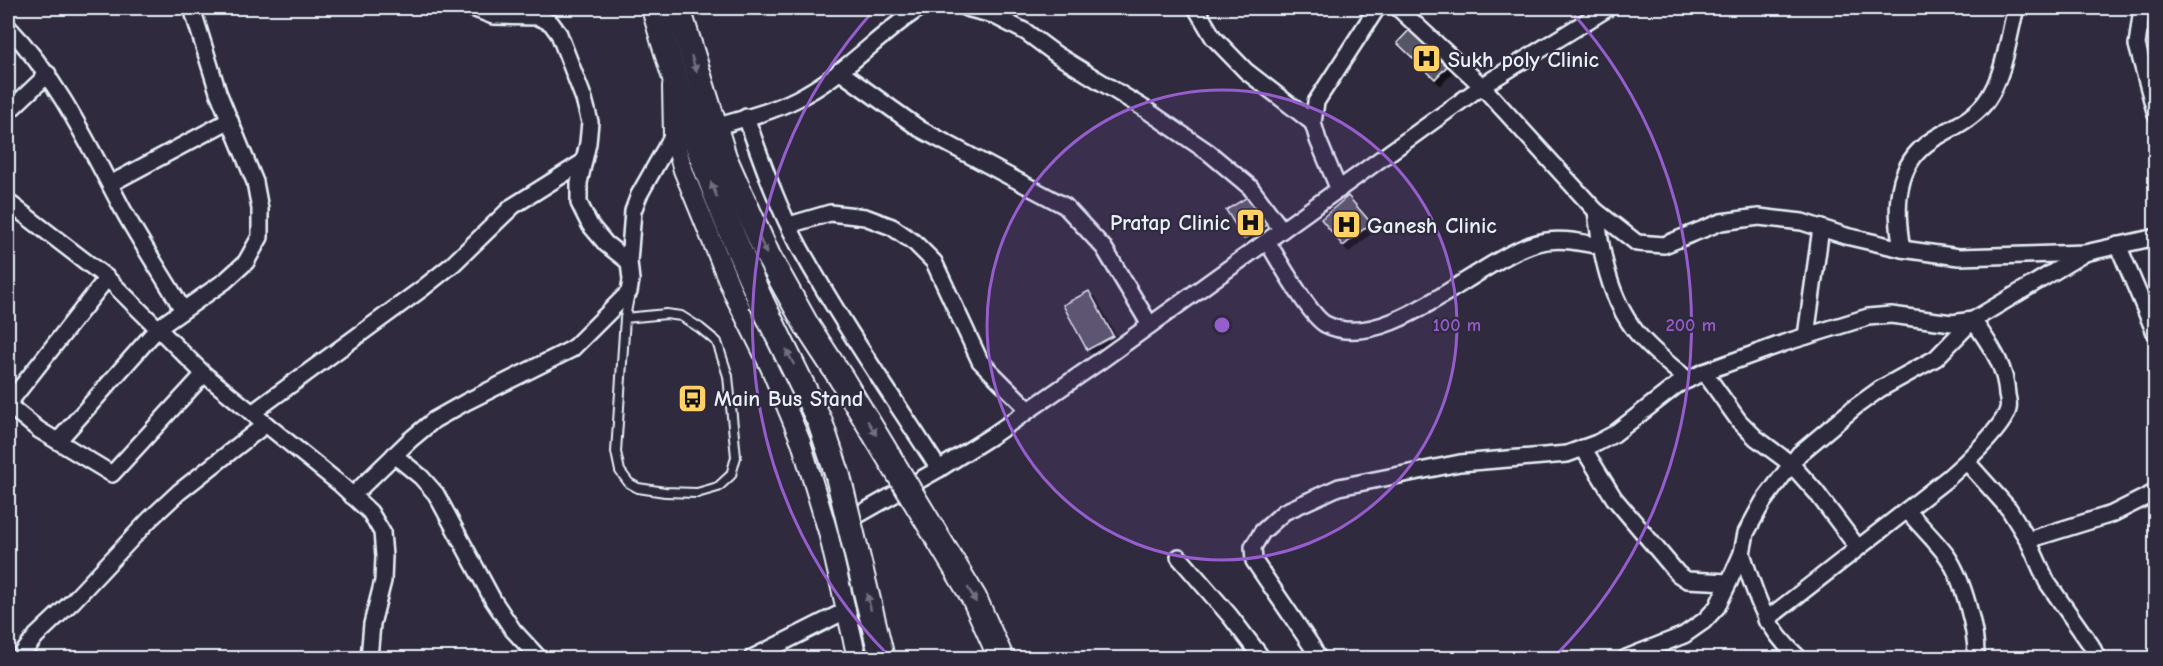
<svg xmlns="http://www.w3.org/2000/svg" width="2163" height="666" font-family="'Comic Neue',sans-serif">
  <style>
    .building { fill: #575565; stroke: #e8f1f8; stroke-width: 1.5; filter: url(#shadow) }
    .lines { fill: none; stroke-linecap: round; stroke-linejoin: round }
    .service-casing { stroke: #e8f1f8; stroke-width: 12 }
    .minor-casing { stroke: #e8f1f8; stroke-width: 20 }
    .tertiary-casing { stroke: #e8f1f8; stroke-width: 22 }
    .primary-casing { stroke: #e8f1f8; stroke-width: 28 }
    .service { stroke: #2f2a3d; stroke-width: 8 }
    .minor { stroke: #2f2a3d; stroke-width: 15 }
    .tertiary { stroke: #2f2a3d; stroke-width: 18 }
    .primary { stroke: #2f2a3d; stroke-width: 24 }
    .primary-bridge-casing { stroke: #e8f1f8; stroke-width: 28; stroke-linecap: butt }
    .primary-bridge { stroke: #2f2a3d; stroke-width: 24 }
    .oneway { fill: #70707e }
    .ring { fill: none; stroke: #965dcd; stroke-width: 3 }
    .labels { text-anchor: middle; stroke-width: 4.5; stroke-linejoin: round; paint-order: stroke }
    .poi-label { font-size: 22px; font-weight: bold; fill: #e8f1f8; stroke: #2f2a3d; text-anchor: start }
    .centre { fill: #965dcd; stroke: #2f2a3d; stroke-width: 3 }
    .ring-label { font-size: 18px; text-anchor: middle; font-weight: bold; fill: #965dcd; stroke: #2f2a3d; stroke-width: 4.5; stroke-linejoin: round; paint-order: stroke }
  </style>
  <defs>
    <filter id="shadow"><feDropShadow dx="5.5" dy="5.5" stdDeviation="0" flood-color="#0009"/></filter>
  </defs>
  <rect width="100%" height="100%" fill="#2f2a3d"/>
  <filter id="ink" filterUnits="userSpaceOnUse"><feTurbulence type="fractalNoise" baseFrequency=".0167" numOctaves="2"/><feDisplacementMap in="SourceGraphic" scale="12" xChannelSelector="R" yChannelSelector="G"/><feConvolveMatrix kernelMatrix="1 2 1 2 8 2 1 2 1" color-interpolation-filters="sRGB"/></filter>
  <g filter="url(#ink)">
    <g class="building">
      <path d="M1412 27 1450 63 1435 79 1397 43Z"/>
      <path d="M1249 196 1267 225 1244 239 1226 210Z"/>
      <path d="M1348 196 1371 223 1343 246 1321 219Z"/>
      <path d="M1089 291 1113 336 1087 350 1063 305Z"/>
    </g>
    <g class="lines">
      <defs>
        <path id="service" d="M625 318 666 314 681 316 700 328 717 342 728 376 736 457 731 475 718 487 697 493 665 492 638 488 629 483 620 471 616 452 625 318 629 297"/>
        <g id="minor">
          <path d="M472 8 493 16 538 17 551 23 559 34 584 99 590 122 588 143 579 183V203L590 225 606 244 629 262"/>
          <path d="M966 8 993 15 1026 32 1057 55 1145 109 1208 152 1250 187 1282 230"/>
          <path d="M1196 8 1213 37 1246 71 1313 123"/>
          <path d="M1398 8 1482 86 1596 211 1637 243 1664 245 1721 222 1759 217 1802 222 1846 236 1902 249 1959 257 2085 253 2156 237"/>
          <path d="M2142 8 2137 45 2156 115"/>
          <path d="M8 27C58 79 88 144 122 208 141 243 163 276 183 310"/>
          <path d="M839 71 920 129 1065 206 1104 248 1150 325"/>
          <path d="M8 112 48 74"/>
          <path d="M746 117C762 162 777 206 800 248 842 324 892 396 939 469"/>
          <path d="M715 127C745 118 779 110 806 94 848 71 880 33 920 8"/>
          <path d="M110 184 230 120"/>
          <path d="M1339 190 1318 140 1313 123 1316 102 1377 8"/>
          <path d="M8 202 107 278 204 374 340 484 370 512 382 532 384 556 383 581 372 624 369 658"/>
          <path d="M1596 211C1601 252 1609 299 1637 333 1652 351 1670 365 1688 380"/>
          <path d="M789 225 830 213 865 217 892 227 915 243 934 262 980 361 1029 410"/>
          <path d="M1267 241C1278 259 1309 315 1325 324 1387 356 1478 259 1537 243 1558 237 1579 242 1600 246"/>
          <path d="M2118 245 2156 335"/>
          <path d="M1902 249C1895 210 1894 164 1932 140 1951 128 1974 119 1987 100 2005 74 2008 37 2016 8"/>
          <path d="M1806 336 1821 228"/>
          <path d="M1704 372 1739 421 1756 438 1791 464 1816 492 1858 548"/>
          <path d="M8 404 107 278"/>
          <path d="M8 405 39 430 112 474 204 374"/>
          <path d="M252 413 423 288 453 264 513 206 583 162"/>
          <path d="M58 441 158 328 225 281 246 262 260 237V209L255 182 218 92 192 8"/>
          <path d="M1583 448 1614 498 1678 574 1687 580 1729 582"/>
          <path d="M394 455 421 477 436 494 493 600 513 630 539 658"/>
          <path d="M1967 462 2009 509 2028 540 2047 582 2091 645 2097 658"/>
          <path d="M352 496 410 440 434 420 466 402 572 349 629 292 631 280 629 262 633 211 639 195 673 135"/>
          <path d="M1907 510C1920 526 1935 540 1947 556 1963 579 1977 631 1976 658"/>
          <path d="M844 523 939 469 993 435 1103 359 1482 86 1608 8"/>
          <path d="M2028 540 2112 514 2156 492"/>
          <path d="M1742 553C1756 596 1764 627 1799 658"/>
          <path d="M1179 557 1230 616 1262 658"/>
          <path d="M19 658 36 636 73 601 150 519 179 492 266 424"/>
          <path d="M752 658 847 610"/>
          <path d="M1318 658 1311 645 1254 561 1253 547 1262 532 1284 512 1339 487 1460 463 1567 454 1597 443 1614 434 1677 385 1704 372 1784 343 1868 317 1891 315 1952 323 1973 320 2085 253"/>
          <path d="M1626 658 1684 635 1704 621 1717 607 1729 582 1742 553 1746 533 1763 502 1799 454 1855 407 1880 389 1936 358 1973 320C1989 344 2006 365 2007 395 2008 399 2009 405 2008 409 2004 427 1963 465 1948 478L1766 620"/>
        </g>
        <path id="tertiary" d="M672 86 673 135 683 170 734 295 770 367 801 442 828 532 857 658"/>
        <g id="primary">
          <path d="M654 8C682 109 718 206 761 301"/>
          <path d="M678 8 724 157 768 256 807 326"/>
        </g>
      </defs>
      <use href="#service" class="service-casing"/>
      <use href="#minor" class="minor-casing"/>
      <use href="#tertiary" class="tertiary-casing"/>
      <use href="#primary" class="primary-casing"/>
      <use href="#service" class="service"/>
      <use href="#minor" class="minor"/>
      <use href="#tertiary" class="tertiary"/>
      <use href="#primary" class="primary"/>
      <defs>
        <g id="primary-bridge">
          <path d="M761 301 820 422 838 476 882 658"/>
          <path d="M807 326 841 378 974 598 1001 658"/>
        </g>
      </defs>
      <use href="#primary-bridge" class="primary-bridge-casing"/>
      <use href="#primary-bridge" class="primary-bridge"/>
    </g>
    <defs><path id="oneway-solid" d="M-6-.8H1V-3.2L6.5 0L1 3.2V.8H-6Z" transform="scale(1.5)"/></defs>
    <g class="oneway">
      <use href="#oneway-solid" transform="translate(694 64) rotate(72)"/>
      <use href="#oneway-solid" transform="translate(714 190) rotate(-112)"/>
      <use href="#oneway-solid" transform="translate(763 246) rotate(66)"/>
      <use href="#oneway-solid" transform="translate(790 357) rotate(-117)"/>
      <use href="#oneway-solid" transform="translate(872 428) rotate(59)"/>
      <use href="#oneway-solid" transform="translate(972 595) rotate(61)"/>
      <use href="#oneway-solid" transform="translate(869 602) rotate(-103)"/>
    </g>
  </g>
  <circle cx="1222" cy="325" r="235" fill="#965dcd" fill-opacity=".12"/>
  <g class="ring">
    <circle cx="1222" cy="325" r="235"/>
    <path d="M890 657A469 469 0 0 1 876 8M1568 8A469 469 0 0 1 1554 657"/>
  </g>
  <defs>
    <symbol id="hospital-square" viewBox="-11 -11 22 22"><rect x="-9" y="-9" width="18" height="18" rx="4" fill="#ffd166" stroke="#2f2a3d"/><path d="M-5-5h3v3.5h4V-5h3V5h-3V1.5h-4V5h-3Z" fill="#111"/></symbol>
    <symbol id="bus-square" viewBox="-11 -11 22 22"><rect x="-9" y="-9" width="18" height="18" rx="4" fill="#ffd166" stroke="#2f2a3d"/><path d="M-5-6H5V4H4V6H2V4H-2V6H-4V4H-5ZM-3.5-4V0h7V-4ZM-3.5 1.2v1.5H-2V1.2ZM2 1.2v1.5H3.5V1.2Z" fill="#111"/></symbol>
  </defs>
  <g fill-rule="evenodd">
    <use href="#hospital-square" x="1410" y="42" width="33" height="33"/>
    <use href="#hospital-square" x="1234" y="206" width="33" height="33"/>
    <use href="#hospital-square" x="1330" y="208" width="33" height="33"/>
    <use href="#bus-square" x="676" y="382" width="33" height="33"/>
  </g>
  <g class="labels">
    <g class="poi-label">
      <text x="1448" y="67">Sukh poly Clinic</text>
      <text x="1230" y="230" text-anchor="end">Pratap Clinic</text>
      <text x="1367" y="233">Ganesh Clinic</text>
      <text x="714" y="406">Main Bus Stand</text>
    </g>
  </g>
  <circle cx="1222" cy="325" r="9" class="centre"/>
  <g class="ring-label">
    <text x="1457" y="331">100 m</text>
    <text x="1691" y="331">200 m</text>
  </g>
  <rect width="2163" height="666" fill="none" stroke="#2f2a3d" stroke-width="30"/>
  <rect x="15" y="15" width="2133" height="636" fill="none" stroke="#e8f1f8" stroke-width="2" filter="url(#ink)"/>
</svg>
